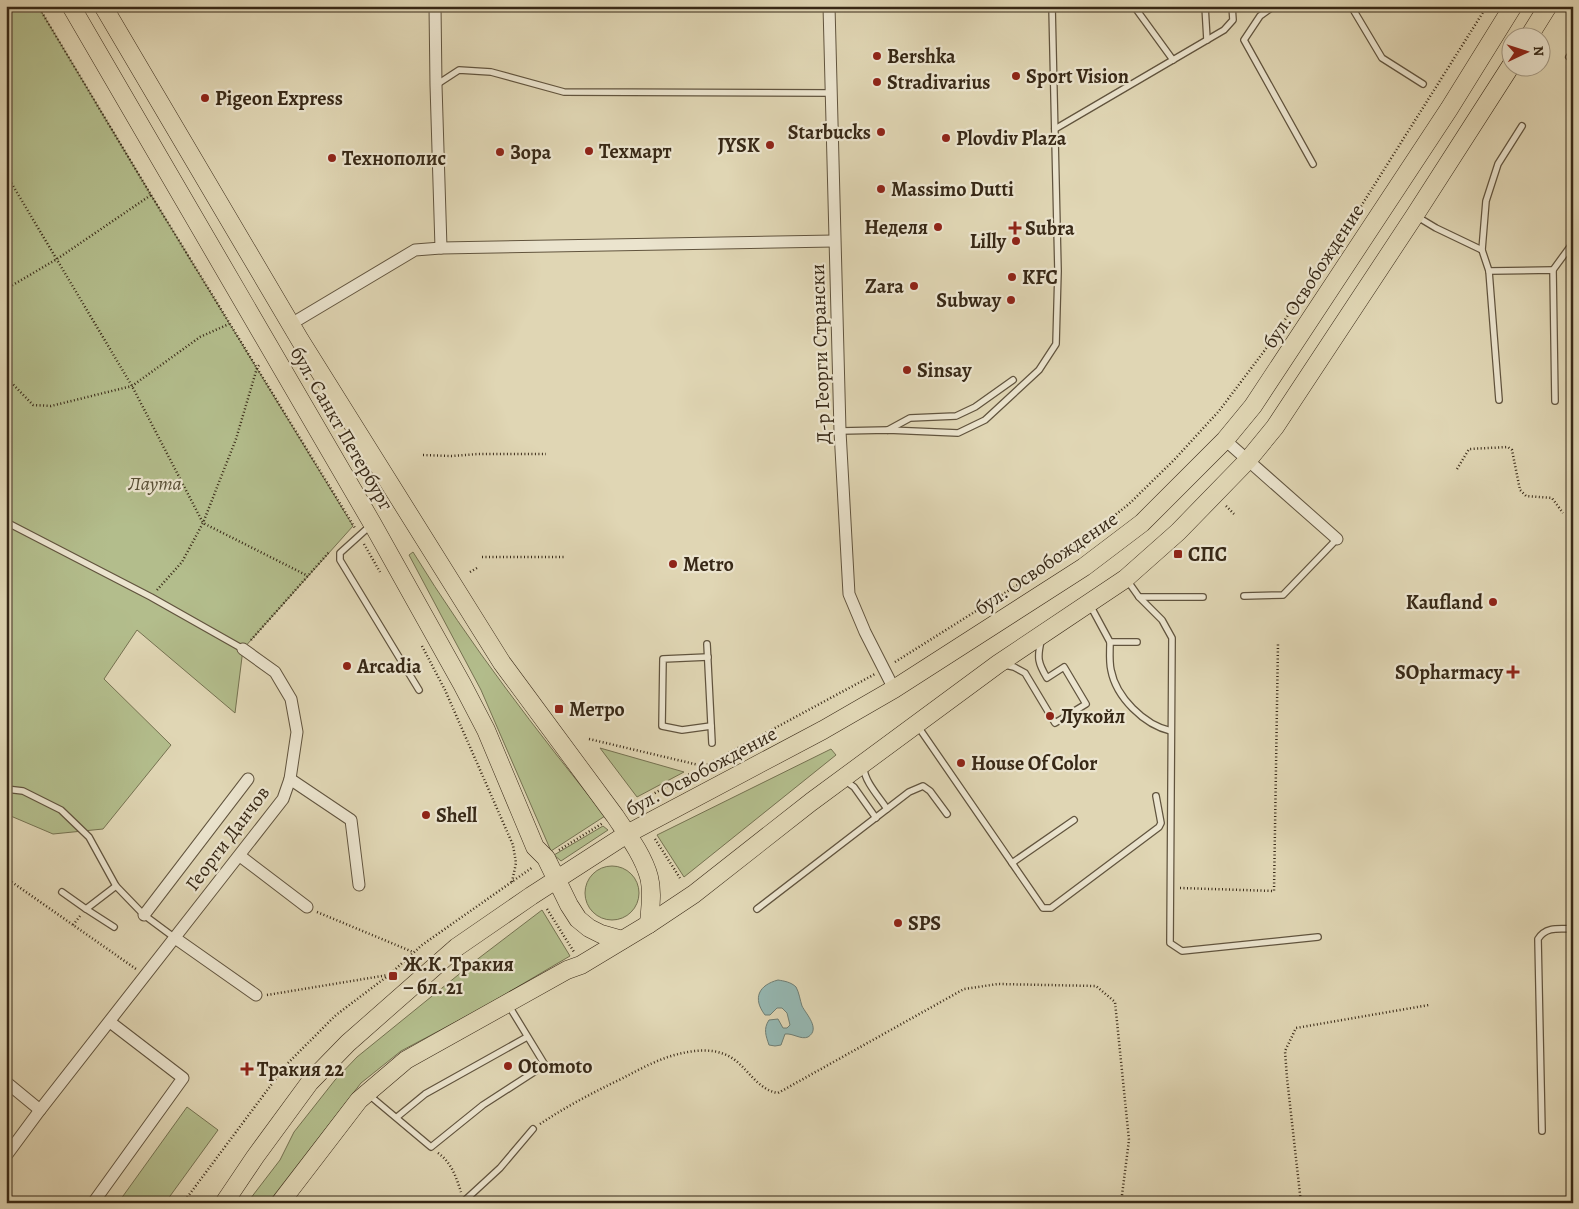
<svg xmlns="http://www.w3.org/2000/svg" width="1579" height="1209" font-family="Alegreya,serif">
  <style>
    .green { fill: #b3bd8c; stroke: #757251 }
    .water { fill: #95b8b3; stroke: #6f7e74 }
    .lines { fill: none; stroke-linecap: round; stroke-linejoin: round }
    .service-casing { stroke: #61543e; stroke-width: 8 }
    .minor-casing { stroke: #61543e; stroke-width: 13 }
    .primary-casing { stroke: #372816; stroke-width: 19 }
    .path { stroke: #372816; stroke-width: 2.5; stroke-dasharray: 1 2.5; stroke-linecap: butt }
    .service { stroke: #ebe4ce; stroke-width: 5.5 }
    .minor { stroke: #ebe4ce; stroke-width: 11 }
    .primary { stroke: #e0d6b4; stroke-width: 18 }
    .poi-dot { fill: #8f2418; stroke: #ebe4ce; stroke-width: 2 }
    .labels { text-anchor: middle; stroke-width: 4.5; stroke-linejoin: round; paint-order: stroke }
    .poi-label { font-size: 20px; font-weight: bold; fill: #372816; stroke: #ebe4ce; text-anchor: start }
    .street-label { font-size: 20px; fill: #372816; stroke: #ebe4ce }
    .park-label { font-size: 20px; font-style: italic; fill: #564d34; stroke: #ebe4ce }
  </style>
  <rect width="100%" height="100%" fill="#e0d6b4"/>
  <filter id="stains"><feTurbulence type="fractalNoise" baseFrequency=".004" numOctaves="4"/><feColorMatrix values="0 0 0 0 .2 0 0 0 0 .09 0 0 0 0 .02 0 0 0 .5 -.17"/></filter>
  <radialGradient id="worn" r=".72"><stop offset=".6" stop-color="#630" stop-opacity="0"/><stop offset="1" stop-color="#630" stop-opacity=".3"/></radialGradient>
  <g class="green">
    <path d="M6 6H38L151 195 353 526 243 649 235 713 137 630 104 679 171 745 103 829 53 834 6 814Z"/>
    <path d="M413 552C470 645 537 731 605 816L551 851 481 690 409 555Z"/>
    <path d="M600 748 684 772 637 797Z"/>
    <path d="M831 749 836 755 684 877 657 835Z"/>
    <path d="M603 826 608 830 561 861 554 855Z"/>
    <circle cx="612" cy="893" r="27"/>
    <path d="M542 910 570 956 480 1009 401 1051 361 1083 268 1203H247L280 1160 294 1132 335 1080 357 1057 479 958Z"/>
    <path d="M187 1107 218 1130 165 1203H118Z"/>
  </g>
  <path class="water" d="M778 980C784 981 791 982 796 987 799 992 800 1000 802 1006 806 1014 821 1029 808 1037 801 1040 793 1033 785 1034L781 1045 775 1046 769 1045C766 1036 763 1029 769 1020L778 1019 783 1028H787L790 1025 787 1013 782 1008H777L770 1015H765C752 998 759 985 778 980Z"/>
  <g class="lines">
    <defs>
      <g id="service">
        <path d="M1136 6V9L1173 60"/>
        <path d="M1205 6 1207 40"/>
        <path d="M1274 6 1260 16 1244 40 1313 164"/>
        <path d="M1351 6 1382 58 1423 84"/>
        <path d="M1569 57 1573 52"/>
        <path d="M436 85 459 70 491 72 564 92 831 93"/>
        <path d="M1055 129 1224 30 1233 20 1232 6"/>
        <path d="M1416 216 1436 228 1482 250 1489 271 1499 400"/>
        <path d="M1482 250 1486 201 1498 164 1522 126"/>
        <path d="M1553 270 1572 244 1573 232"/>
        <path d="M1489 271 1553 270 1555 401"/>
        <path d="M888 430 910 418 956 416 975 407 1013 380"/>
        <path d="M840 431 888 430 958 433 985 420 1039 370 1056 344 1058 271 1052 6"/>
        <path d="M6 522 151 597 243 649"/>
        <path d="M371 525 340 553V560L419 690"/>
        <path d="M1127 580 1139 597H1203"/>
        <path d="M1244 596 1283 595 1337 539"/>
        <path d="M1139 597 1162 620 1172 638 1170 943 1182 951 1318 937"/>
        <path d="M1090 605 1110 642H1137"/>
        <path d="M1110 642C1110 651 1109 661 1111 670 1116 697 1144 725 1171 731"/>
        <path d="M707 644 712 743"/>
        <path d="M708 657 663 659 662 726 682 730 711 726"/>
        <path d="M1005 665 1014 667 1025 673 1055 723 1086 704 1064 667 1047 678C1038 663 1037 658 1041 641"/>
        <path d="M917 725 1043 908H1051L1159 827 1161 823 1156 796"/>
        <path d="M864 768C864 781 880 798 887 809"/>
        <path d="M844 780 854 787 876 818"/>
        <path d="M6 789 23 791 61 810 89 837 116 886 144 915 175 938"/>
        <path d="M1012 863 1074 820"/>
        <path d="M62 892 86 909 116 886"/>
        <path d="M86 909 114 927"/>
        <path d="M757 909 909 792 923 786 930 791 947 814"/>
        <path d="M369 1095 431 1147 483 1105 545 1065 509 1006"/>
        <path d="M397 1117 425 1094 527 1037"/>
        <path d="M1542 1131 1538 939C1546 926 1560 929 1573 929"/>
        <path d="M462 1203 500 1168 533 1129"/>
      </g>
      <g id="minor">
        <path d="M435 6 436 85 441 248"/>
        <path d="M829 6 840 431 849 594 865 632 894 689"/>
        <path d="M291 324 415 250 441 248 834 241"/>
        <path d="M1225 440 1337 539"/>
        <path d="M290 779 351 820 359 885"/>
        <path d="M240 856 307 907"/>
        <path d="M144 915 248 779"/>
        <path d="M175 938 256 995"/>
        <path d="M6 1082 40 1110"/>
        <path d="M6 1156 40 1110 283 799 290 779 297 732 291 699 275 672 243 649"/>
        <path d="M93 1203 183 1078 110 1022"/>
      </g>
      <g id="primary">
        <path d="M71 6 372 523 462 684 486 730 535 847 546 858 569 905 578 919 589 928 601 934 622 940"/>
        <path d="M103 6 300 340 502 663 615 816C627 834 643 855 649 877 653 892 650 909 649 924"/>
        <path d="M1528 38 1548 6"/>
        <path d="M224 1203 255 1157 310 1082 348 1043 457 947 531 896 627 834 823 730 894 689 1084 567 1142 523 1225 440 1253 406 1449 109 1513 6"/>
        <path d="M280 1203 359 1100 406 1060 567 970 581 965 649 924 694 894 811 802 998 664 1125 579 1178 532 1248 460 1275 427 1415 215 1512 64"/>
      </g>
    </defs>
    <use href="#service" class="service-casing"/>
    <use href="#minor" class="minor-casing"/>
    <use href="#primary" class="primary-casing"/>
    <g class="path">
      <path d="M38 6 151 195 355 528"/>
      <path d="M6 9 10 6"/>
      <path d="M6 174 132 386 203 523 308 576"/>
      <path d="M6 289 57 259 151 195"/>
      <path d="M6 377 33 405 51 406 132 386 200 337 229 324"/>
      <path d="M423 455 451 456 478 454H546"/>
      <path d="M1457 469 1469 449 1508 447 1512 450 1520 490 1526 496 1552 498 1563 513"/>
      <path d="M1226 506 1234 514"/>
      <path d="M364 544 380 572"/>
      <path d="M482 557H564"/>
      <path d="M470 572 477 568"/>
      <path d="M157 590 182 562 203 523 236 439 257 368 260 364"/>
      <path d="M251 640 330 551"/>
      <path d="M422 646 445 690 513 845 516 863 512 882"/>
      <path d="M895 662 1062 557 1129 504 1174 460 1219 411 1265 350 1304 291 1329 257 1487 6"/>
      <path d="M589 739 703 766"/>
      <path d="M627 808 875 674"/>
      <path d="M655 839 680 878"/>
      <path d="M559 850 603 823"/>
      <path d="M6 878 136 969"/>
      <path d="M1180 888 1274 891 1278 643"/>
      <path d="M547 909 574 952"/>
      <path d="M317 912 413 952"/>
      <path d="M73 925 80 916"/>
      <path d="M267 995 388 975"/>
      <path d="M540 1124C567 1106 594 1092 623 1078 642 1068 662 1057 683 1053 696 1050 712 1049 724 1054 746 1062 754 1089 778 1093L964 989 998 984 1096 986 1115 1002 1129 1140 1121 1203"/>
      <path d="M438 1153C452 1163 456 1177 461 1192"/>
      <path d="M183 1203 286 1065 336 1015 389 975 422 945 533 867"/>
      <path d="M1301 1203 1287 1078 1285 1051 1296 1028 1429 1005"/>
    </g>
    <use href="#service" class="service"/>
    <use href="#minor" class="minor"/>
    <use href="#primary" class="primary"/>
  </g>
  <g class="poi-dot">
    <circle cx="877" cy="56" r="5"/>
    <circle cx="1016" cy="76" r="5"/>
    <circle cx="877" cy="82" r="5"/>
    <circle cx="205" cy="98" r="5"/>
    <circle cx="881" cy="132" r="5"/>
    <circle cx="946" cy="138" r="5"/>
    <circle cx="770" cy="145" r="5"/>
    <circle cx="589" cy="151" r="5"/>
    <circle cx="500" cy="152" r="5"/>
    <circle cx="332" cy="158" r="5"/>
    <circle cx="881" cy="189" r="5"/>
    <circle cx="938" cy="227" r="5"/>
    <path d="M1012.5 220.5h5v5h5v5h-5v5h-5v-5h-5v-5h5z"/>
    <circle cx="1016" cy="241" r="5"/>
    <circle cx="1012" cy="277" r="5"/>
    <circle cx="914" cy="286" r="5"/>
    <circle cx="1011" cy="300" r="5"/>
    <circle cx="907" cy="370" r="5"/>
    <rect x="1173" y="549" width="10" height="10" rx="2.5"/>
    <circle cx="673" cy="564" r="5"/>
    <circle cx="1493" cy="602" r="5"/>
    <circle cx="347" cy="666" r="5"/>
    <path d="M1510.5 664.5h5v5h5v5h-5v5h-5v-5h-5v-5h5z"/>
    <rect x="554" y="704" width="10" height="10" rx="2.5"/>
    <circle cx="1050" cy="716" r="5"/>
    <circle cx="961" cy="763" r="5"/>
    <circle cx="426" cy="815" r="5"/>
    <circle cx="898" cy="923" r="5"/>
    <rect x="388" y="971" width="10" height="10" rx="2.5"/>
    <circle cx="508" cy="1066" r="5"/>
    <path d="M244.5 1061.5h5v5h5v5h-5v5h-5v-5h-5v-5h5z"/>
  </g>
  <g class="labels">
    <g class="poi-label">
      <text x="887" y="63">Bershka</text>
      <text x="1026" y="83">Sport Vision</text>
      <text x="887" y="89">Stradivarius</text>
      <text x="215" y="105">Pigeon Express</text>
      <text x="871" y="139" text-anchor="end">Starbucks</text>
      <text x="956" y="145">Plovdiv Plaza</text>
      <text x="760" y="152" text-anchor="end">JYSK</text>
      <text x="599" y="158">Техмарт</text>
      <text x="510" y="159">Зора</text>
      <text x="342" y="165">Технополис</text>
      <text x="891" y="196">Massimo Dutti</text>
      <text x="928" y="234" text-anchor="end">Неделя</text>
      <text x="1025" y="235">Subra</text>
      <text x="1006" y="248" text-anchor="end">Lilly</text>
      <text x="1022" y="284">KFC</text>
      <text x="904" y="293" text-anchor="end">Zara</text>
      <text x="1001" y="307" text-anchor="end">Subway</text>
      <text x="917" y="377">Sinsay</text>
      <text x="1188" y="561">СПС</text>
      <text x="683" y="571">Metro</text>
      <text x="1483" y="609" text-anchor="end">Kaufland</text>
      <text x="357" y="673">Arcadia</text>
      <text x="1503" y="679" text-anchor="end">SOpharmacy</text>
      <text x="569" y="716">Метро</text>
      <text x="1060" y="723">Лукойл</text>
      <text x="971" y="770">House Of Color</text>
      <text x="436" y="822">Shell</text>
      <text x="908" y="930">SPS</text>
      <text x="403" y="971">Ж.К. Тракия<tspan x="403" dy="23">– бл. 21</tspan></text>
      <text x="518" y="1073">Otomoto</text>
      <text x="257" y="1076">Тракия 22</text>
    </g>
    <g class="street-label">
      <text transform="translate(1313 276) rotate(-57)" y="7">бул. Освобождение</text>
      <text transform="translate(820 354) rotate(-92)" y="7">Д-р Георги Странски</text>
      <text transform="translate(342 428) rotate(60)" y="7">бул. Санкт Петербург</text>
      <text transform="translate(1046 563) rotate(-34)" y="7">бул. Освобождение</text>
      <text transform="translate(701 771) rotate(-28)" y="7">бул. Освобождение</text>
      <text transform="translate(227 838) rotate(-53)" y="7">Георги Данчов</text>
    </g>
    <g class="park-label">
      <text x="155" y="490">Лаута</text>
    </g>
  </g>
  <rect width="1579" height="1209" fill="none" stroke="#e0d6b4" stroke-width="25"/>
  <rect x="8" y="8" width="1564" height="1194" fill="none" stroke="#372816" stroke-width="2.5"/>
  <rect x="12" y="12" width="1554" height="1184" fill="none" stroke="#372816"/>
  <g transform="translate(1526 52) rotate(86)"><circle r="24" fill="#ebe4ce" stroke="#a39984"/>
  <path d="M0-4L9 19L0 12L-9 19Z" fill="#8f2418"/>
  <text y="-8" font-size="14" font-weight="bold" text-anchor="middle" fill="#372816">N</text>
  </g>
  <rect width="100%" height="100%" filter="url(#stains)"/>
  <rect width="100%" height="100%" fill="url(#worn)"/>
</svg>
